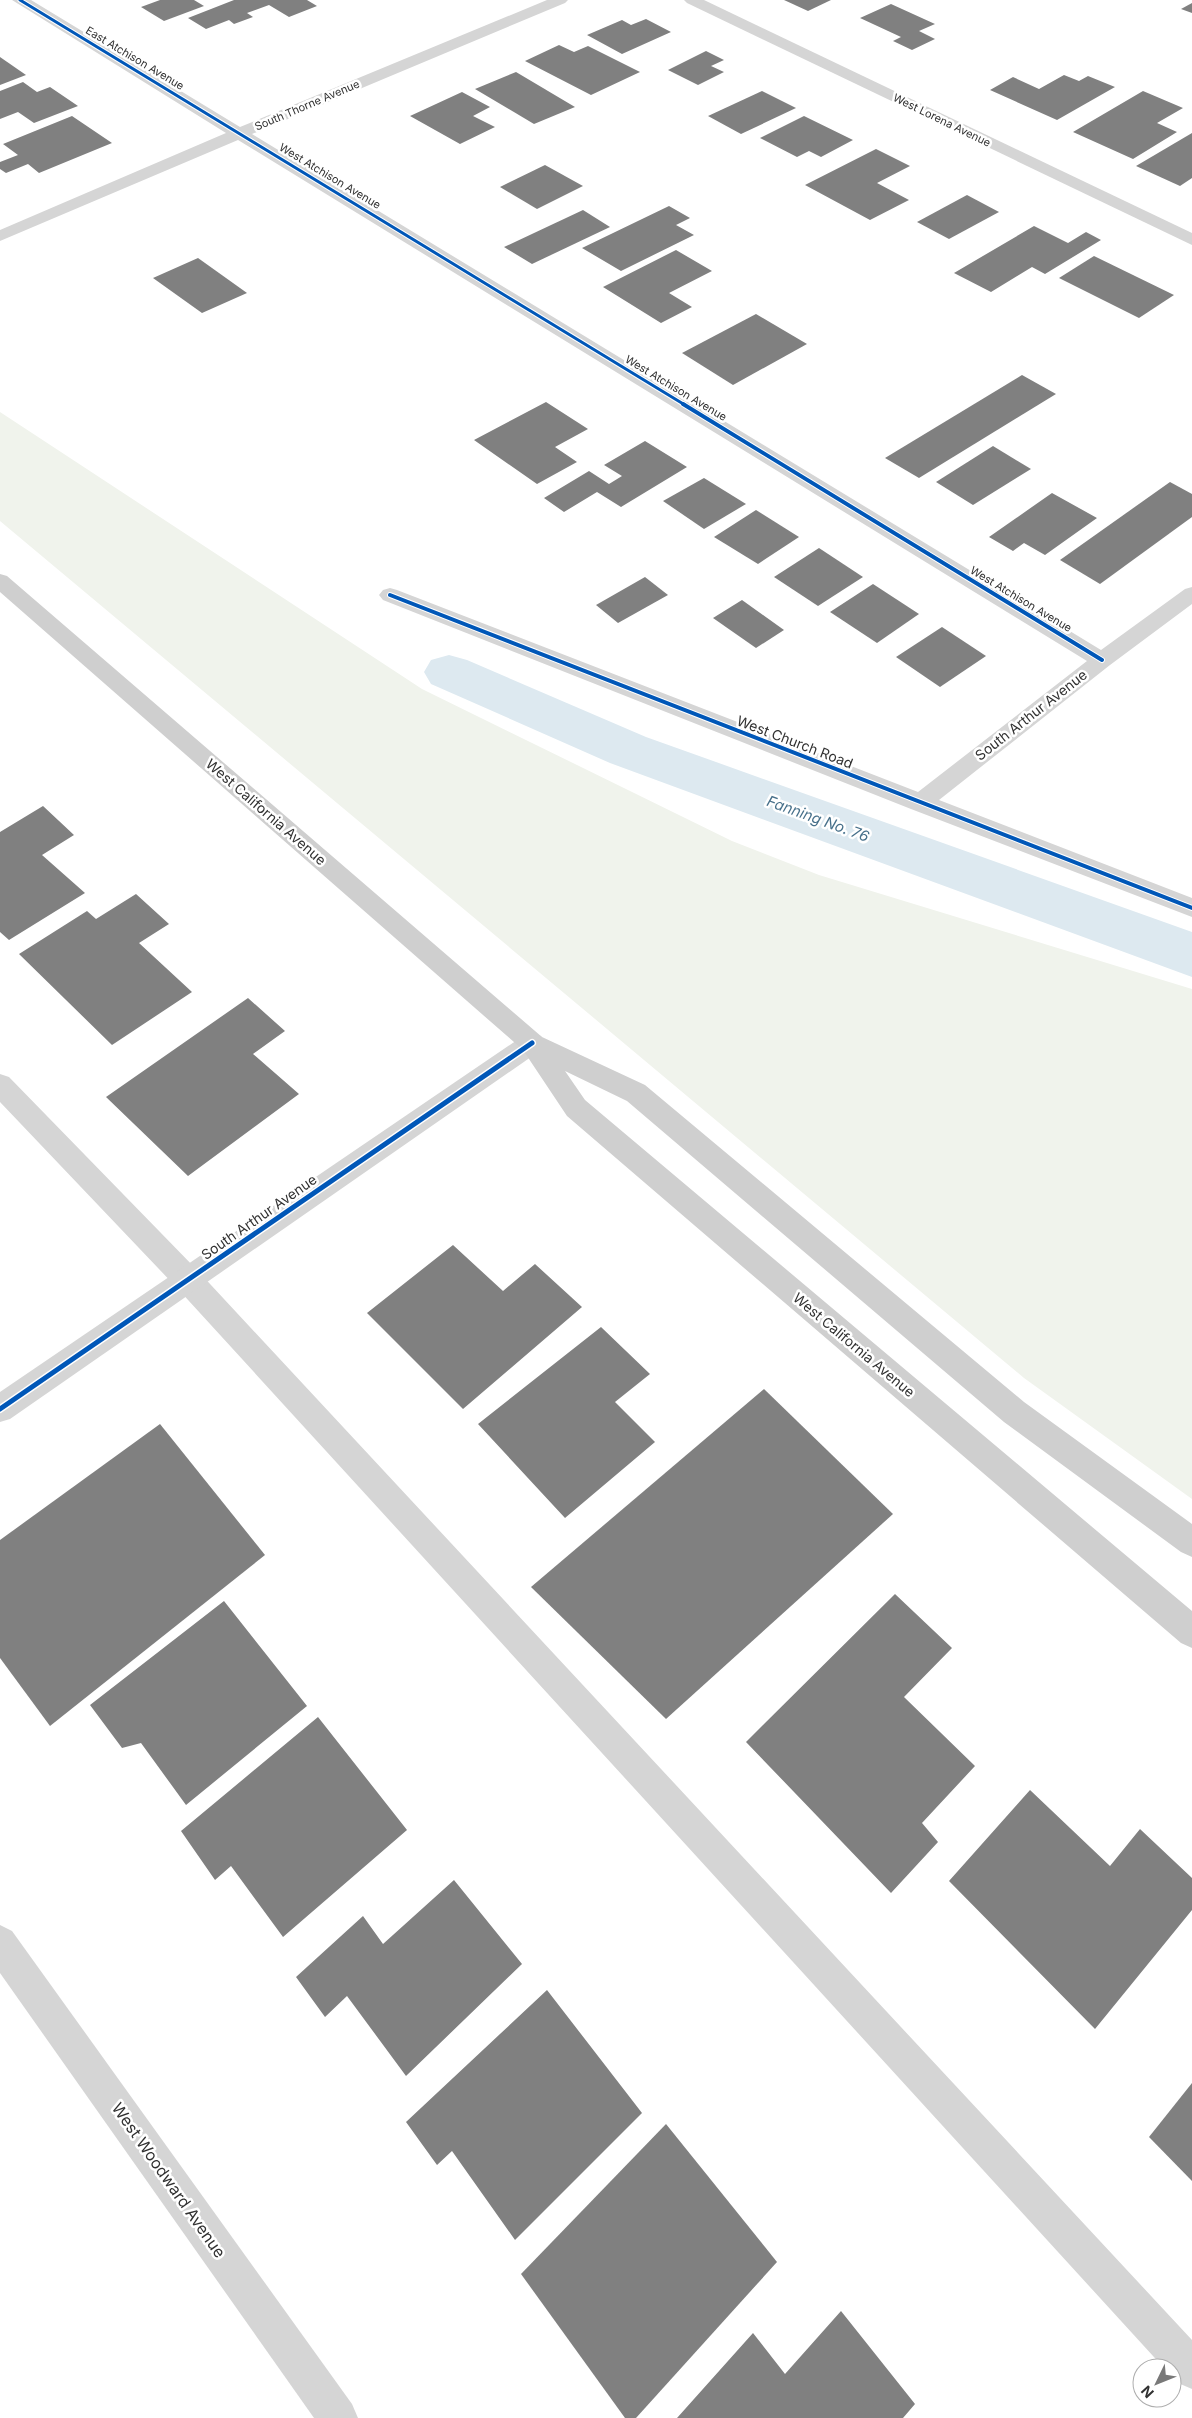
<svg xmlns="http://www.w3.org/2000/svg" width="1192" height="2418" font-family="Inter,sans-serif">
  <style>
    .green { fill: #f0f3ec }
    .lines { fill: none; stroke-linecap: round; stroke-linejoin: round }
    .canal { fill: #dde9f0; fill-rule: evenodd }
    .building { fill: #808080 }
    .service { fill: #d5d5d5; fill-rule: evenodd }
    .minor { fill: #d5d5d5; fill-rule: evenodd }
    .secondary { fill: #cfcfcf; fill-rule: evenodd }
    .cycleway-far2-casing { stroke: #fff; stroke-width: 5 }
    .cycleway-far1-casing { stroke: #fff; stroke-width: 6 }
    .cycleway-casing { stroke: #fff; stroke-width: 8 }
    .cycleway-far2 { stroke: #0057b8; stroke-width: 3 }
    .cycleway-far1 { stroke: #0057b8; stroke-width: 4 }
    .cycleway { stroke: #0057b8; stroke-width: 5 }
    .labels { text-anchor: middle; stroke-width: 5; stroke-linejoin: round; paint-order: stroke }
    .far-street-label { font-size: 11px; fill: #313131; stroke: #fff }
    .street-label { font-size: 14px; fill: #313131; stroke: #fff }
    .water-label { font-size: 15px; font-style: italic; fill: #47708a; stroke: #fff }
    .near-street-label { font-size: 16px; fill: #313131; stroke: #fff }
  </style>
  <rect width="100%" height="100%" fill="#fff"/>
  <path class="green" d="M0 412 422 689 732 841 819 875 1192 989V1499L1024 1378 0 521Z"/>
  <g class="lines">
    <path class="canal" d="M449 655 467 660 646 737 1192 932V977L610 763 431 684 424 672 431 660Z"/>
  </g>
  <g class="building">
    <path d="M160 0H194L204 6 164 21 141 7Z"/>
    <path d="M234 0H307L317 6 289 17 269 5 247 13 253 17 234 24 229 20 206 29 188 18Z"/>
    <path d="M784 0H831L808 11Z"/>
    <path d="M1192 3V13L1181 9Z"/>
    <path d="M891 4 935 24 919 31 935 39 912 50 893 41 901 37 860 18Z"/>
    <path d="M646 19 671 32 622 54 587 35 622 20 631 25Z"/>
    <path d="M559 45 574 52 588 46 640 72 591 95 525 61Z"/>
    <path d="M706 51 724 60 711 66 724 72 698 85 668 70Z"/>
    <path d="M0 57 26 75 0 85Z"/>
    <path d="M516 72 575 107 534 124 475 89Z"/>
    <path d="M1064 75 1079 81 1088 76 1115 87 1057 120 990 90 1013 77 1039 89Z"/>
    <path d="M23 82 37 92 50 87 78 106 34 123 18 112 0 119V91Z"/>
    <path d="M762 91 796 108 741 134 708 116Z"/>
    <path d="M1143 91 1183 108 1157 123 1177 132 1133 159 1073 132Z"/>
    <path d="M462 92 490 107 473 116 495 127 460 144 410 116Z"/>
    <path d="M72 116 112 143 39 173 28 164 6 173 0 169V162L18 155 3 144Z"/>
    <path d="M804 116 853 140 821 157 809 151 797 157 760 138Z"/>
    <path d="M1192 133V178L1180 186 1136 166Z"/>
    <path d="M876 149 910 166 877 183 909 200 870 220 805 185Z"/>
    <path d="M545 165 583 186 537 209 500 187Z"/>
    <path d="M967 195 999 212 949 239 917 222Z"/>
    <path d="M669 206 690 218 676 225 694 235 621 271 582 248Z"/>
    <path d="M583 210 610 227 532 264 504 247Z"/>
    <path d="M1034 226 1068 243 1086 232 1101 240 1045 274 1032 267 991 292 954 273Z"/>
    <path d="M676 250 712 271 669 293 692 307 661 323 603 287Z"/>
    <path d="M1094 256 1174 295 1139 318 1059 278Z"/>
    <path d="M198 258 247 293 202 313 153 278Z"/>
    <path d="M756 314 807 344 733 385 682 353Z"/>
    <path d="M1022 375 1056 394 919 478 885 458Z"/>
    <path d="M546 402 588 429 555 447 577 462 537 484 474 440Z"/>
    <path d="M645 441 687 467 621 507 597 492 564 512 544 498 589 471 609 484 622 476 604 465Z"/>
    <path d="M993 446 1031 469 973 505 936 482Z"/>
    <path d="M704 478 746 504 704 529 663 501Z"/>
    <path d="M1170 482 1192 494V517L1100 584 1060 560Z"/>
    <path d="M1052 493 1097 518 1045 555 1024 543 1013 551 989 537Z"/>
    <path d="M756 510 799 537 758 564 714 537Z"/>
    <path d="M819 548 863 577 818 606 774 577Z"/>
    <path d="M645 577 668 595 618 623 596 605Z"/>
    <path d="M873 584 919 614 877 643 830 612Z"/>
    <path d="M742 600 784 630 756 648 713 618Z"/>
    <path d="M942 627 986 656 940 687 896 657Z"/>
    <path d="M43 806 74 835 42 855 85 893 9 940 0 932V832Z"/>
    <path d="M136 894 169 924 139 943 192 992 112 1045 19 954 87 911 96 919Z"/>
    <path d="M248 998 285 1031 253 1054 299 1094 188 1176 106 1097Z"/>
    <path d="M453 1245 503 1291 535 1264 582 1307 463 1409 367 1313Z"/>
    <path d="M601 1327 650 1374 615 1402 655 1442 565 1518 478 1424Z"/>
    <path d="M764 1389 893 1514 666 1719 531 1587Z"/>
    <path d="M160 1424 265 1555 50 1726 0 1658V1540Z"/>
    <path d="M895 1594 952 1648 904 1697 975 1766 922 1823 938 1842 891 1893 746 1742Z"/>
    <path d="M224 1601 307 1706 186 1805 141 1743 122 1748 90 1705Z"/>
    <path d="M318 1717 407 1830 283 1937 231 1866 215 1880 181 1831Z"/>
    <path d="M1030 1790 1110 1866 1140 1829 1192 1878V1910L1095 2029 949 1881Z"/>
    <path d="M454 1880 522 1964 406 2076 347 1996 325 2017 296 1977 363 1916 383 1944Z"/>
    <path d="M547 1990 642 2113 515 2240 452 2151 437 2165 406 2122Z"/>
    <path d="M1192 2083V2181L1149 2137Z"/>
    <path d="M666 2124 777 2262 636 2418H625L521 2274Z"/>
    <path d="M841 2311 915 2404 903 2418H677L753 2333 785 2374Z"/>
  </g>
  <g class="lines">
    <path class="service" d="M0 1074 9 1077 198 1271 1192 2340V2389L1178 2383 1172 2376V2368H1164L178 1289 0 1102Z"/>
    <g class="minor">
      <path d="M12 0H31L240 127 547 0H568L565 3 252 134 1101 650 1185 589 1192 587V604L1110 665 939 800 1192 898V917L911 809 383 600 379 595 383 590 390 588 397 590 918 792 1087 661 238 140 0 241V230L226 133Z"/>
      <path d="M684 0H704L1192 233V245L687 3Z"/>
      <path d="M532 1033 541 1036 545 1043 541 1050 10 1419 0 1422V1392L523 1036Z"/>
      <path d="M0 1925 12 1931 352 2404 358 2418H314L0 1973Z"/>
    </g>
    <path class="secondary" d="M0 574 7 576 542 1037 645 1085 1024 1402 1192 1524V1557L1181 1552 1004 1422 627 1101 565 1071 585 1100 1192 1611V1648L1181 1643 567 1116 523 1050 0 592Z"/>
    <defs>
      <path id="cycleway-far2" d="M20 0 685 405"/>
      <g id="cycleway-far1">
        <path d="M683 404 1102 660"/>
        <path d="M390 595 1192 908"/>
      </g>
      <path id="cycleway" d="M0 1409 532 1043"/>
    </defs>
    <use href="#cycleway-far2" class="cycleway-far2-casing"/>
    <use href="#cycleway-far1" class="cycleway-far1-casing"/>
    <use href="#cycleway" class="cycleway-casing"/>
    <use href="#cycleway-far2" class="cycleway-far2"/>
    <use href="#cycleway-far1" class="cycleway-far1"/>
    <use href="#cycleway" class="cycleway"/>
  </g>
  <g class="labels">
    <g class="far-street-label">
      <text transform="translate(135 58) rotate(31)" y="4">East Atchison Avenue</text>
      <text transform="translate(307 105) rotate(-23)" y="4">South Thorne Avenue</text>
      <text transform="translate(942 120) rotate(26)" y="4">West Lorena Avenue</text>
      <text transform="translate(330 176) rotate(31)" y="4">West Atchison Avenue</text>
      <text transform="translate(676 388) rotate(31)" y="4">West Atchison Avenue</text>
      <text transform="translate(1021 599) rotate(31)" y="4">West Atchison Avenue</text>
    </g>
    <g class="street-label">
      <text transform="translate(1031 715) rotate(-38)" y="5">South Arthur Avenue</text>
      <text transform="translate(795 742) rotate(21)" y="5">West Church Road</text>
      <text transform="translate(266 812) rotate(41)" y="5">West California Avenue</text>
      <text transform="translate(259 1217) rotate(-35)" y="5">South Arthur Avenue</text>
      <text transform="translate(854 1345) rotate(40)" y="5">West California Avenue</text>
    </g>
    <g class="water-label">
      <text transform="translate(818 819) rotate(20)" y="5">Fanning No. 76</text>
    </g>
    <g class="near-street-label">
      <text transform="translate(169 2180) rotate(55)" y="6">West Woodward Avenue</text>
    </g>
  </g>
  <g transform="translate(1157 2383) rotate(227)"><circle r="24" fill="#ffffff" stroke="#adadad"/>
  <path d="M0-4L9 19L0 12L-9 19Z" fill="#797979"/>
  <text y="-8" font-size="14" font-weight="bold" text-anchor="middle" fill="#313131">N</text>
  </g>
</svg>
